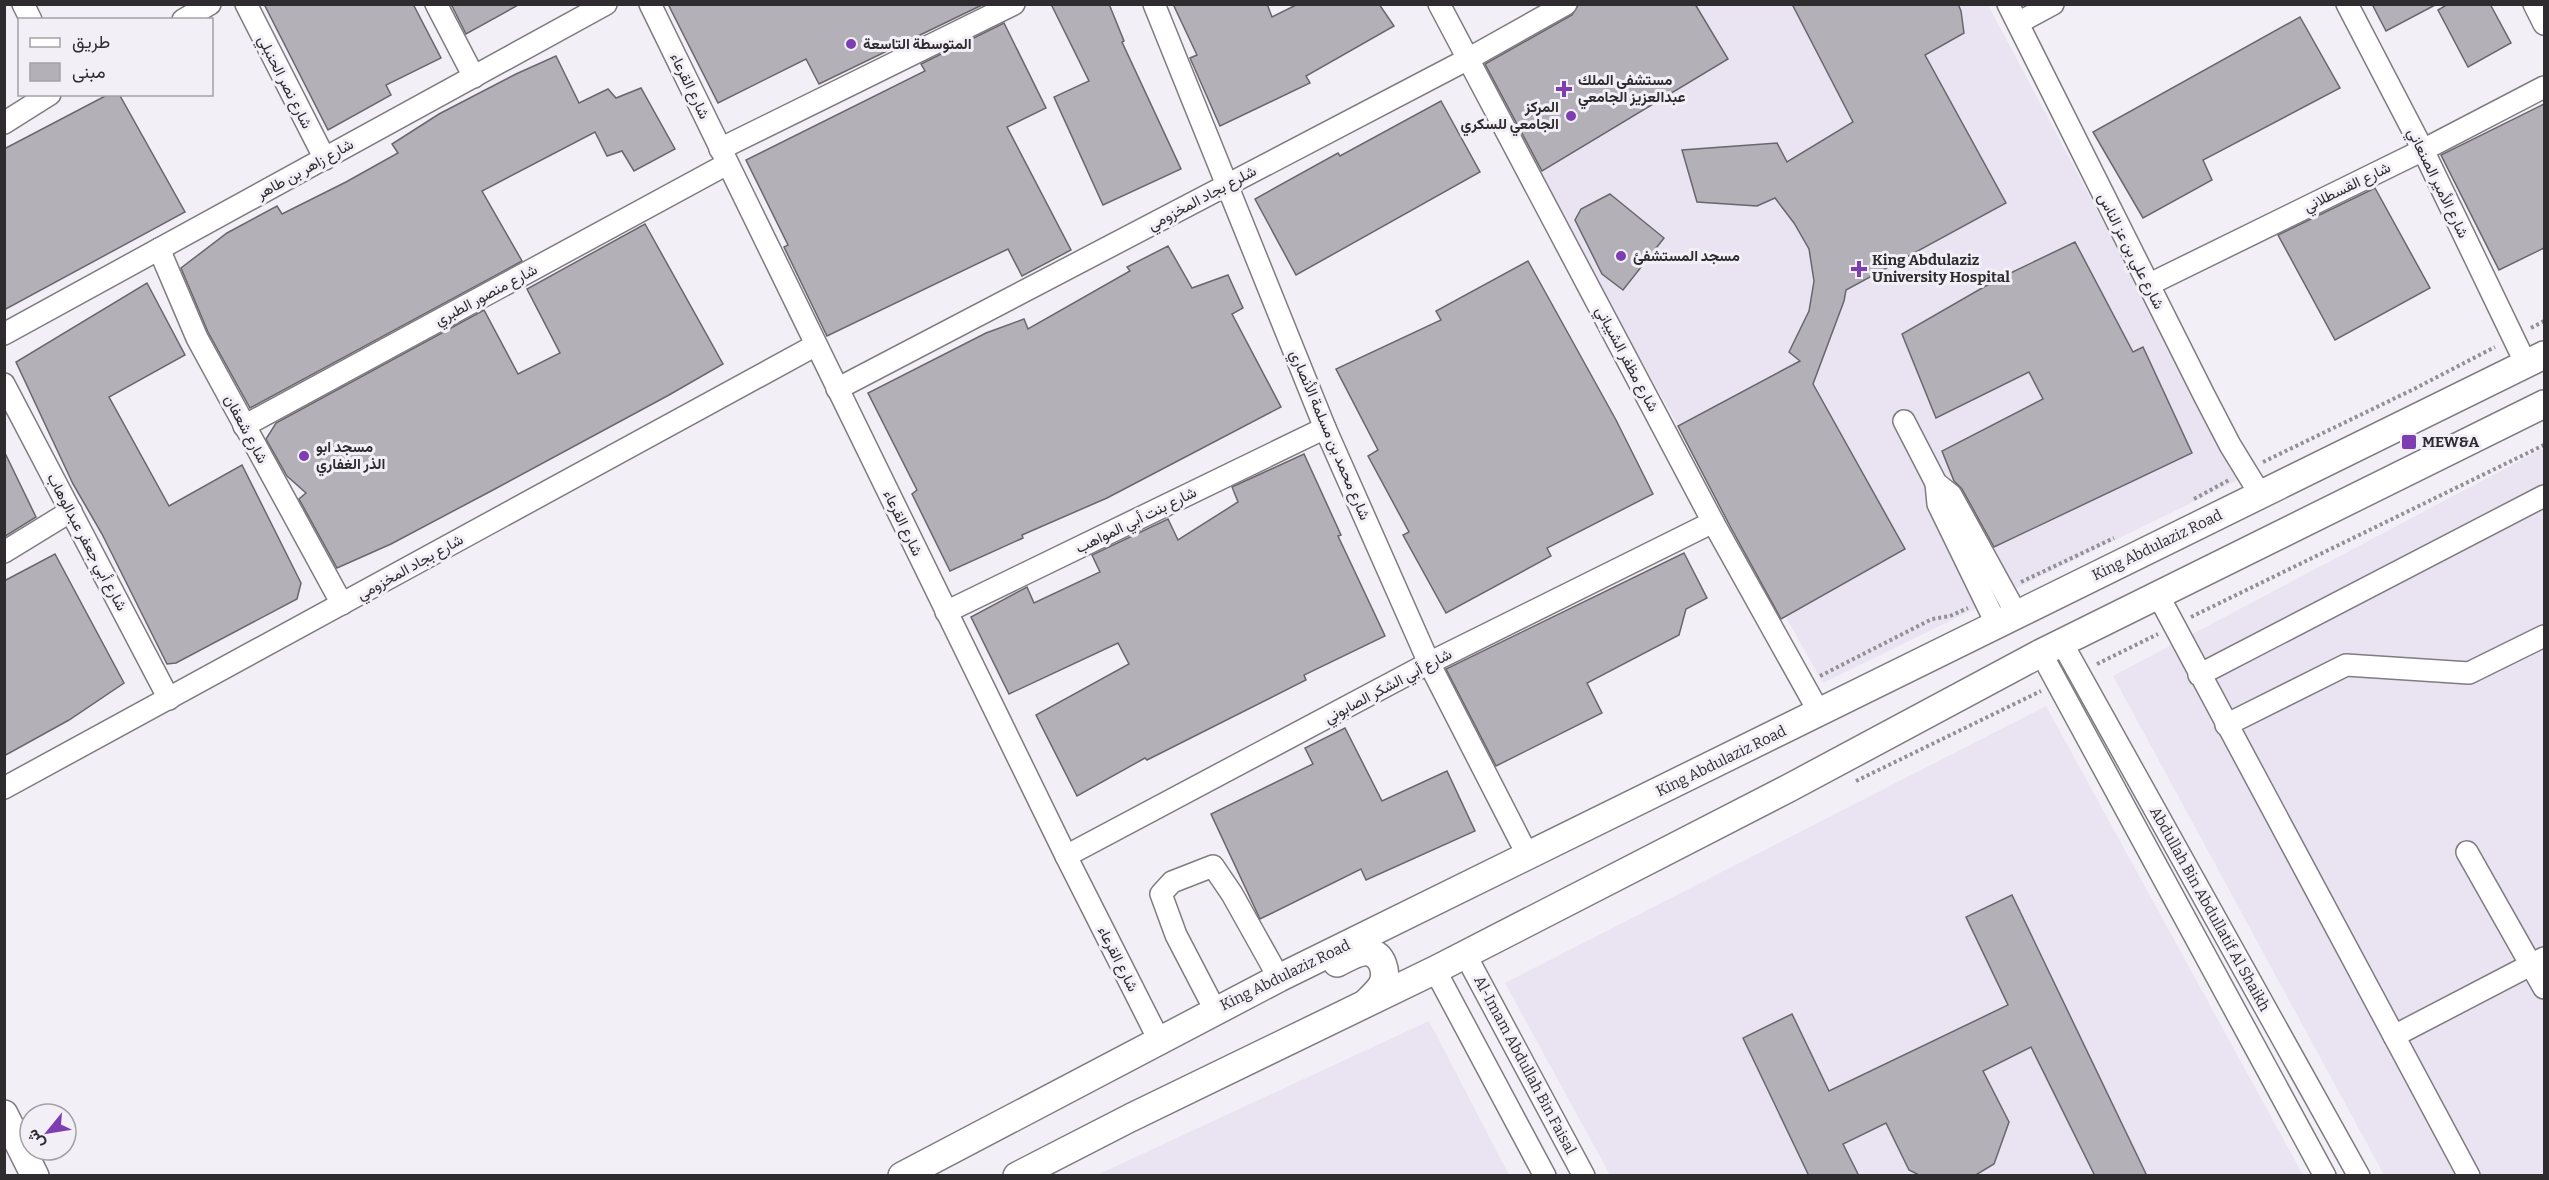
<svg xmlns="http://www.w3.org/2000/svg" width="2549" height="1180" font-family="Bitter,Vazirmatn,serif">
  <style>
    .built { fill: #eae3f1 }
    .building { fill: #b3b0b7; stroke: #69676d; stroke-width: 1.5 }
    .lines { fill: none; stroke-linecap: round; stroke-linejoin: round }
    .minor-casing { stroke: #7f7c82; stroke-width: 24 }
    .major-casing { stroke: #7f7c82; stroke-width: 30 }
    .path { stroke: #939196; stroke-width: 4; stroke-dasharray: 3 3; stroke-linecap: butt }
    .minor { stroke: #fff; stroke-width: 21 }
    .major { stroke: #fff; stroke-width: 27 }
    .poi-dot { fill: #7f3db2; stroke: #f2eff6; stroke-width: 2 }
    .labels { text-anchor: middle; stroke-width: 6; stroke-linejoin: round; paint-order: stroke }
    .poi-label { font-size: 15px; font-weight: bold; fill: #2e2c2f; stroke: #f2eff6; text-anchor: start }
    .street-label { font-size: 15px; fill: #2e2c2f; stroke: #f2eff6 }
  </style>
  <rect width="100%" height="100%" fill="#f2eff6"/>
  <g class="built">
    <path d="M1586 5H1988L2240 479 1823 683 1472 60Z"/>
    <path d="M2544 448V1175H2384L2113 676Z"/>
    <path d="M2046 706 2303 1175H1610L1505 983Z"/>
    <path d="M1429 1021 1509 1175H1097Z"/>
  </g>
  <g class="building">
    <path d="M264 4H413L441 58 386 85 391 95 328 130Z"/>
    <path d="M451 4H520L466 34Z"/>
    <path d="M668 4H984L819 84 806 59 718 103Z"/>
    <path d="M1051 4H1109L1124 41 1122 42 1181 169 1103 205 1054 97 1089 81Z"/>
    <path d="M1173 4H1267L1272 17 1298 4H1379L1394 26 1306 76 1310 83 1220 126 1190 58 1197 55Z"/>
    <path d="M1579 4H1695L1728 59 1542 171 1485 64 1572 15Z"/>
    <path d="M1792 4H1958L1961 11 1964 33 1925 55 2006 203 1846 290 1844 301 1813 384 1905 549 1781 619 1730 526 1678 426 1800 361 1789 352 1809 311 1814 281 1809 249 1794 223 1775 198 1757 206 1697 202 1682 150 1777 143 1787 162 1853 122Z"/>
    <path d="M2372 4H2437L2386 31Z"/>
    <path d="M2448 4H2490L2511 43 2468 67 2438 10Z"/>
    <path d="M2300 17 2340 88 2203 160 2212 180 2143 218 2093 132Z"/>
    <path d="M1004 23 1046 108 1007 127 1071 250 1022 276 1008 249 827 336 784 247 788 245 746 160 925 71 921 64Z"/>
    <path d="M556 56 579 103 608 89 616 98 641 88 675 149 634 171 622 151 607 156 595 132 482 191 522 261 250 408 208 332 181 268 227 233 277 206 282 214 346 182 398 153 392 144 439 114 516 74Z"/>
    <path d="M109 94H119L185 212 4 310V149Z"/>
    <path d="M1441 101 1480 172 1296 275 1255 199 1338 153 1340 156Z"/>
    <path d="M2544 104V248L2499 270 2441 155Z"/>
    <path d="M2375 188 2430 288 2335 340 2278 235Z"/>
    <path d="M1610 194 1664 238 1623 290 1602 274 1575 220 1581 209Z"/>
    <path d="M645 224 723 364 669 395 493 490 391 544 337 568 299 499 306 493 287 476 266 439 276 423 484 310 518 374 560 353 527 289Z"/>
    <path d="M2075 242 2133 352 2143 347 2192 453 1994 547 1962 489 1954 481 1942 451 2043 399 2029 372 1936 418 1902 334 1996 280Z"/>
    <path d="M1168 246 1192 288 1228 275 1243 308 1232 314 1281 407 1107 498 1022 535 1023 538 950 571 912 494 917 490 868 393 986 333 1024 319 1028 329 1130 271 1127 267Z"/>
    <path d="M1528 261 1616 420 1653 494 1547 548 1551 556 1446 613 1403 535 1409 532 1368 456 1378 450 1336 369 1441 320 1436 311Z"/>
    <path d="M147 283 185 355 109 397 169 506 242 465 301 583 297 599 176 663 167 664 102 534 73 484 16 362Z"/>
    <path d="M4 451 36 517 4 537Z"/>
    <path d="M1304 454 1341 535 1338 536 1385 636 1304 675 1306 680 1147 760 1145 758 1077 796 1036 715 1129 664 1118 643 1009 694 971 617 1027 587 1034 603 1100 572 1092 555 1168 519 1178 540 1238 502 1232 487Z"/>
    <path d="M1684 553 1707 598 1686 609 1679 635 1587 683 1602 713 1496 766 1446 669Z"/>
    <path d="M55 554 124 683 69 720 4 756V581Z"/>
    <path d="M1345 728 1382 801 1447 771 1475 831 1366 880 1361 869 1260 919 1211 814 1313 764 1305 748Z"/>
    <path d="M2012 895 2147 1176H2095L2031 1047 1983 1071 2009 1122 1994 1164 1974 1176H1921L1909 1170 1886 1123 1843 1144 1859 1176H1809L1743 1038 1792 1014 1829 1091 2008 1005 1966 917Z"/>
  </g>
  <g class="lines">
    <defs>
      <g id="minor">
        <path d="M23 4 31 20"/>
        <path d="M246 4 325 159"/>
        <path d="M436 4 474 77"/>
        <path d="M650 4 1066 856 1159 1040"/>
        <path d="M1154 4 1325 428 1429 663 1528 856"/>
        <path d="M1439 4 1713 522 1819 712"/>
        <path d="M2008 4 2204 395 2230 445 2260 494"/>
        <path d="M2347 4 2423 150 2526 364"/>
        <path d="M2534 4 2544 24"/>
        <path d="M183 20 210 4"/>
        <path d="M2018 23 2053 4"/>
        <path d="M4 123 50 94"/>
        <path d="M720 149 1014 4"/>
        <path d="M159 249 197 338 342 604"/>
        <path d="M2148 285 2423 150 2544 87"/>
        <path d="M4 334 606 4"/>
        <path d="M4 384 169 699"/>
        <path d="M837 389 1468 59 1566 4"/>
        <path d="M1904 421 1936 483 1951 495 2017 615"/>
        <path d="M244 426 727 164"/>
        <path d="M1936 483 1938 504 1997 625"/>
        <path d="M4 552 71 511"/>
        <path d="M2158 595 2469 1176"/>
        <path d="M946 612 1325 428"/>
        <path d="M2062 643 2359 1176"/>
        <path d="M2041 653 2325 1176"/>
        <path d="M2199 675 2544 496"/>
        <path d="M2226 725 2346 665 2469 673 2544 636"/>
        <path d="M4 788 816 345"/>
        <path d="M2467 852 2544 988"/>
        <path d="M1066 856 1429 663 1713 522"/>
        <path d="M1465 954 1584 1176"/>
        <path d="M1435 970 1545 1176"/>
        <path d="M1215 1010 1176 935 1161 894 1172 882 1213 866 1232 894 1279 978"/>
        <path d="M2394 1036 2544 958"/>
      </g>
      <g id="major">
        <path d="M1337 963C1346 959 1358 950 1369 952 1383 955 1387 972 1383 983 1380 990 1372 997 1367 1002"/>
        <path d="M4 1114 35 1176"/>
        <path d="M902 1176 1279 978 2544 355"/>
        <path d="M1017 1176 1130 1118 1435 970 1789 788 2041 653 2544 404"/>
      </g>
    </defs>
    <use href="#minor" class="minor-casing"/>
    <use href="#major" class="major-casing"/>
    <g class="path">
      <path d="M2531 328 2544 321"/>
      <path d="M2263 462 2414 389 2495 347"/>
      <path d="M2194 499 2229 480"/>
      <path d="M2021 582 2114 538"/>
      <path d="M2191 617 2544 445"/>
      <path d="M2097 664 2158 634"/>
      <path d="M1820 676 1932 619 1950 616 1968 608"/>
      <path d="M1856 781 2041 691"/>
    </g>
    <use href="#minor" class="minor"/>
    <use href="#major" class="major"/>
  </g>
  <g class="poi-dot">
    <circle cx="851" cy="44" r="6"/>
    <path d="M1561 80h6v6h6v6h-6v6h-6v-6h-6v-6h6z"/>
    <circle cx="1571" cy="116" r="6"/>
    <circle cx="1621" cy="256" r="6"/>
    <path d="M1856 260h6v6h6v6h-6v6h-6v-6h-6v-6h6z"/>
    <rect x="2401" y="434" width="16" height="16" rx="3"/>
    <circle cx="304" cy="456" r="6"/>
  </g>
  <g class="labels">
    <g class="poi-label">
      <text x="863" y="49">المتوسطة التاسعة</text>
      <text x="1578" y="85">مستشفى الملك<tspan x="1578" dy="17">عبدالعزيز الجامعي</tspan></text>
      <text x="1559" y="112" text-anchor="end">المركز<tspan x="1559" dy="17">الجامعي للسكري</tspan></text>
      <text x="1633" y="261">مسجد المستشفئ</text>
      <text x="1872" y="265">King Abdulaziz<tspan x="1872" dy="17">University Hospital</tspan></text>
      <text x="2422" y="447">MEW&amp;A</text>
      <text x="316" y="452">مسجد ابو<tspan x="316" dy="17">الذر الغفاري</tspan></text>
    </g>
    <g class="street-label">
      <text transform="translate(285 82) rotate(63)" y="5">شارع نصر الحنبلي</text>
      <text transform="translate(690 86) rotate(64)" y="5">شارع القرعاء</text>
      <text transform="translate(305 169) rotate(-29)" y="5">شارع زاهر بن طاهر</text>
      <text transform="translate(2438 183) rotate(64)" y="5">شارع الأمير الصنعاني</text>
      <text transform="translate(2347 187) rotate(-26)" y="5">شارع القسطلاني</text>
      <text transform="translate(1202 198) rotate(-28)" y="5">شلرع بجاد المخزومي</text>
      <text transform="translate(2131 251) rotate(63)" y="5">شارع علي بن عز الناس</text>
      <text transform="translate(486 295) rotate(-28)" y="5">شارع منصور الطبري</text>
      <text transform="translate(1627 359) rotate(62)" y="5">شارع مظفر الشيباني</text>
      <text transform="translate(246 429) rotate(62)" y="5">شارع شعفان</text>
      <text transform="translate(1330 435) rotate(67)" y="5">شارع محمد بن مسلمة الأنصاري</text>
      <text transform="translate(1136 520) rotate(-26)" y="5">شارع بنت أبي المواهب</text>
      <text transform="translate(903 523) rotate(64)" y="5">شارع القرعاء</text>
      <text transform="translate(87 542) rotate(62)" y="5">شارع أبي جعفر عبدالوهاب</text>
      <text transform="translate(2157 545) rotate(-26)" y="5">King Abdulaziz Road</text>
      <text transform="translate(410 567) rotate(-29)" y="5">شارع بجاد المخزومي</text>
      <text transform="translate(1388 686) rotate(-28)" y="5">شارع أبي الشكر الصابوني</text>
      <text transform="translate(1721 761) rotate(-26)" y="5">King Abdulaziz Road</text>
      <text transform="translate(2210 909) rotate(61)" y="5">Abdullah Bin Abdullatif Al Shaikh</text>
      <text transform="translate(1118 959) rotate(63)" y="5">شارع القرعاء</text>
      <text transform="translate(1285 975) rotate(-26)" y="5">King Abdulaziz Road</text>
      <text transform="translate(1525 1065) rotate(62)" y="5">Al-Imam Abdullah Bin Faisal</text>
    </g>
  </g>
  <rect width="2549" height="1180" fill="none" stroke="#2e2c2f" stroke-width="12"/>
  <rect x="18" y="18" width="195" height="78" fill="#f2eff6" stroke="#a4a1a6" stroke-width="1.5"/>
  <rect x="30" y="38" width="30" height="9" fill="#ffffff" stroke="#a4a1a6" stroke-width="1.5"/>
  <text x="72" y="48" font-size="18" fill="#2e2c2f">طريق</text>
  <rect x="30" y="63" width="30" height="18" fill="#b3b0b7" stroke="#a4a1a6" stroke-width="1.5"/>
  <text x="72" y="78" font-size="18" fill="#2e2c2f">مبنى</text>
  <g transform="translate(48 1132) rotate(240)"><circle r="28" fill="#f2eff6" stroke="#a4a1a6" stroke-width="1.5"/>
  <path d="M0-4.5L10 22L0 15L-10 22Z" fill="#7f3db2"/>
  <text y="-9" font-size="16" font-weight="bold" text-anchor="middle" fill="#2e2c2f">ش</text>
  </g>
</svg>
